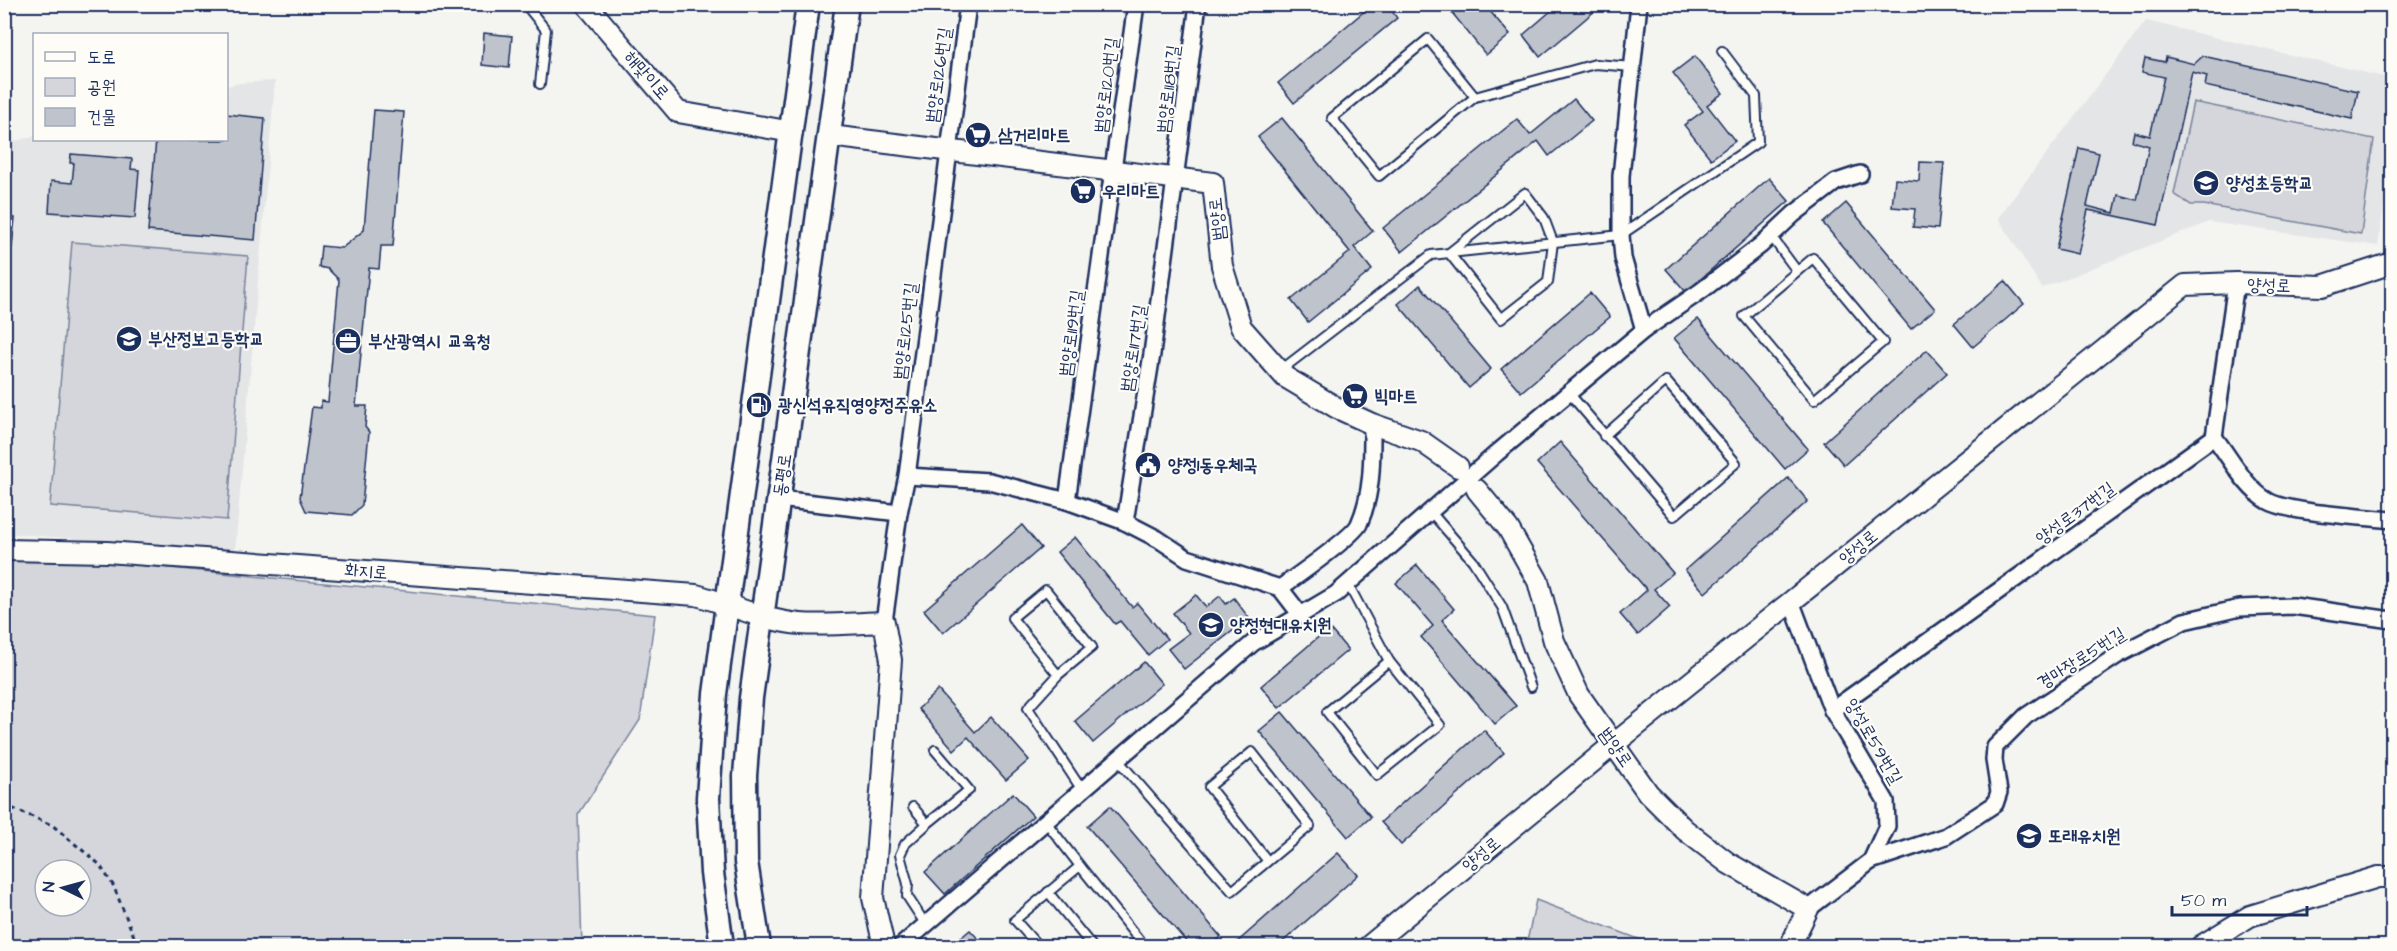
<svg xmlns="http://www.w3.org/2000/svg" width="2397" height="951" font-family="'Architects Daughter','Poor Story',sans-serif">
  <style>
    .built { fill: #e4e5e6 }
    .green { fill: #d4d6db; stroke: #78829c; stroke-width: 1.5; fill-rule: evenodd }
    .building { fill: #bfc3cc; stroke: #1b2f5e; stroke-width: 1.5 }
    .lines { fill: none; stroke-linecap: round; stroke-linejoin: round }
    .service-casing { stroke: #1b2f5e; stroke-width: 12 }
    .minor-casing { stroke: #1b2f5e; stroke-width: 20 }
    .tertiary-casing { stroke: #1b2f5e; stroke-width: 24 }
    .secondary-casing { stroke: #1b2f5e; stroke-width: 27 }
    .path { stroke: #1b2f5e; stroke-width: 3; stroke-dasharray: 4.5 4.5; stroke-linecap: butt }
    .service { stroke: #fdfcf7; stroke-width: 8 }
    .minor { stroke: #fdfcf7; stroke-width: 15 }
    .tertiary { stroke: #fdfcf7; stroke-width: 20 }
    .secondary { stroke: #fdfcf7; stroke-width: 22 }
    .labels { text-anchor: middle; stroke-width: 4.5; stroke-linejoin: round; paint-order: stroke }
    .street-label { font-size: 18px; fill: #1b2f5e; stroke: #fdfcf7 }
    .poi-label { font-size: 18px; font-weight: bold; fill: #1b2f5e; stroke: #fdfcf7; text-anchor: start }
  </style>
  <rect width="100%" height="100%" fill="#f4f4f1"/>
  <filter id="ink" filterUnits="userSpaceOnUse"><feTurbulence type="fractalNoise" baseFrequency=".0167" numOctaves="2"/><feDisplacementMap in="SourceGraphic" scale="12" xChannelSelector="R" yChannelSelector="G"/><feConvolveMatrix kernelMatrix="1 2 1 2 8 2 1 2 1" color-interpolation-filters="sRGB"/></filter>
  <g filter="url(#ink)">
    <g class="built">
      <path d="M2146 21 2392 79V147L2378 246 2209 222 2042 288 1998 218Z"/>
      <path d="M275 81 235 552 5 533 4 144 34 136V140H226L227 86 240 83Z"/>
    </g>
    <g class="green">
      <path d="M2193 102 2374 139 2361 234 2204 205H2191L2174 194Z"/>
      <path d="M72 242 248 256 227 520 50 506Z"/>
      <path d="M4 552 655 615 640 720 578 815 582 946H5ZM45 870H81V906H45Z"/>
      <path d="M1536 900 1657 946H1526Z"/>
    </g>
    <g class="building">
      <path d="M1373 4H1387L1397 18 1294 103 1278 83Z"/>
      <path d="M1445 4H1484L1510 35 1486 55Z"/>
      <path d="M1559 4H1603L1540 57 1523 35Z"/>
      <path d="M484 33 512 36 509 68 482 65Z"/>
      <path d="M1695 56 1723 93 1707 105 1735 141 1711 159 1684 125 1703 111 1673 73Z"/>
      <path d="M2203 56 2358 91 2352 119 2205 86 2207 76 2192 72 2158 225 2088 210 2078 254 2056 249 2079 148 2099 153 2087 206 2114 213 2118 195 2137 200 2149 146 2132 141 2134 132 2150 136 2164 77 2142 72 2145 58 2165 62 2166 57 2194 64Z"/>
      <path d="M1574 99 1592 121 1549 156 1538 141 1402 252 1383 228 1517 119 1530 135Z"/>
      <path d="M374 110 404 112 393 246H381L379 269 369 268 356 406H367L365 427 369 432 362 505 352 515 306 511 300 498 312 407 321 408V401L328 402 339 280 328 269 319 267 321 246 342 248 364 230Z"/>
      <path d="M226 114 265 118 255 240 148 231 156 140H226Z"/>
      <path d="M1282 118 1373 231 1354 247 1372 270 1308 322 1291 300 1350 252 1258 137Z"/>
      <path d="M71 154 132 159 131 169 139 170 135 218 49 212 51 181 72 183 74 163H70Z"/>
      <path d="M1920 162 1944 163 1938 229 1913 227 1915 209 1892 207 1895 179 1919 181Z"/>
      <path d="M1769 178 1789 201 1686 292 1666 269Z"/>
      <path d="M1846 203 1935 309 1911 329 1823 223Z"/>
      <path d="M4 217 15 218 12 247 4 246Z"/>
      <path d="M2005 281 2024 304 1973 347 1954 324Z"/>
      <path d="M1420 285 1491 369 1469 388 1398 304Z"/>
      <path d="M1590 293 1610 317 1521 392 1501 369Z"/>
      <path d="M1698 319 1808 449 1785 469 1674 338Z"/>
      <path d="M1927 350 1947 373 1844 465 1824 442Z"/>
      <path d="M1560 442 1673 573 1654 589 1670 607 1638 635 1620 614 1647 590 1537 463Z"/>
      <path d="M1788 478 1808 501 1705 593 1685 570Z"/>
      <path d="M1022 525 1041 548 943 633 924 610Z"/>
      <path d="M1075 537 1132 607 1137 603 1167 639 1148 655 1120 621 1115 624 1057 552Z"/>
      <path d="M1417 565 1454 609 1442 620 1516 706 1495 724 1421 637 1433 626 1396 583Z"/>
      <path d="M1196 595 1206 607 1220 596 1226 604 1234 598 1249 618 1184 669 1168 649 1189 633 1173 613Z"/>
      <path d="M1329 628 1348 650 1279 708 1261 686Z"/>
      <path d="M1144 662 1162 684 1093 743 1075 721Z"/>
      <path d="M938 690 975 732 991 717 1029 760 1006 780 968 737 954 750 918 709Z"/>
      <path d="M1282 712 1371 817 1348 837 1259 731Z"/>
      <path d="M1484 730 1504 753 1401 845 1381 822Z"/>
      <path d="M1013 793 1033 816 945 894 925 872Z"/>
      <path d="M1110 806 1221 937 1210 946H1190L1087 826Z"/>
      <path d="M1338 853 1358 875 1278 946H1237L1235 944Z"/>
      <path d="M970 930 985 946H951Z"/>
    </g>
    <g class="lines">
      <defs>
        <g id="service">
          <path d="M525 4 546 30 540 84"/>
          <path d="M1428 39 1475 97 1379 176 1332 118Z"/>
          <path d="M1475 97 1595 64 1633 67"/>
          <path d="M1525 193 1544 218 1553 242 1548 282 1501 319 1449 253Z"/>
          <path d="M1771 236 1797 271"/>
          <path d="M1813 258 1883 342 1814 400 1744 316Z"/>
          <path d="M1281 370 1431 255 1621 235 1758 142 1756 96 1722 51"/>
          <path d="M1569 393 1674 516 1736 463 1666 381 1604 436"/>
          <path d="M1430 511 1473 561 1502 607 1531 687"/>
          <path d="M1348 584 1389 661"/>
          <path d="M1389 661 1440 725 1377 775 1327 712Z"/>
          <path d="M1058 675 1012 618 1046 590 1092 647 1058 675 1028 708 1082 790"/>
          <path d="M1118 760 1232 891 1310 826 1252 752 1209 787 1267 860"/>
          <path d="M913 807 927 824 905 844 900 855 908 884 907 896 926 925"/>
          <path d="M1046 822 1080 866"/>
          <path d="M927 824 969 790 935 750"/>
          <path d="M1048 892 1092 946"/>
          <path d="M1038 946 1015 920 1080 866 1144 946"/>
        </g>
        <g id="minor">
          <path d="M1644 330 1701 291 1761 245 1794 214 1836 182 1860 174"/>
          <path d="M2214 437C2230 457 2245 488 2268 501 2288 513 2366 517 2392 520"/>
          <path d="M907 476 989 481 1067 501 1125 522 1158 539 1187 558 1280 588C1294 578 1354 536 1359 524 1373 493 1372 458 1372 424"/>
          <path d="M779 499 899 513"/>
          <path d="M1067 501 1136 4"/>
          <path d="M1125 522 1152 354 1198 4"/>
          <path d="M1280 588 1300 614"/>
          <path d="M1791 601 1832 710 1886 801 1887 826 1871 861 1808 909"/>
          <path d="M884 622 899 513 907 476 968 4"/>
          <path d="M1832 710 2214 437 2236 283"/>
          <path d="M1871 861 1946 836 1995 804 1999 792 1994 760 1995 747 2026 716 2118 655 2184 621 2240 608 2293 606 2392 620"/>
          <path d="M901 946 1253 643 1336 594 1497 453 1644 330 1623 258 1621 235V176L1639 4"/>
        </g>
        <g id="tertiary">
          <path d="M586 4 678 112 792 132"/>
          <path d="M830 136 1213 183 1222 266 1241 327 1285 377 1337 408 1372 424 1421 441 1458 467"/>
          <path d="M1477 490 1508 528 1538 581 1554 641 1579 695 1648 793 1685 830 1728 863 1808 909 1790 946"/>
          <path d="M4 550 107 552 696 595C730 604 764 621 800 624 827 626 856 623 884 622L891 660 873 898 884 946"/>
          <path d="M1369 946 1614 744 2185 285 2236 283 2322 286 2392 263"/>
          <path d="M2201 946 2250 916 2378 877H2392"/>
        </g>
        <g id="secondary">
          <path d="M722 946 712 873 708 798 715 694 808 4"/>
          <path d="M759 946 746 862 745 776 751 698 847 4"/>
        </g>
      </defs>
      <use href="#service" class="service-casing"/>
      <use href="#minor" class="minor-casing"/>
      <use href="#tertiary" class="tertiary-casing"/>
      <use href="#secondary" class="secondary-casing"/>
      <path class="path" d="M4 805 52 825 99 864 113 885 138 946"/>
      <use href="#service" class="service"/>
      <use href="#minor" class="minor"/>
      <use href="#tertiary" class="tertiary"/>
      <use href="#secondary" class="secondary"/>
    </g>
  </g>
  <defs>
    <symbol id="supermarket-disc" viewBox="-11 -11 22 22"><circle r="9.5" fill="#1b2f5e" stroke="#fdfcf7"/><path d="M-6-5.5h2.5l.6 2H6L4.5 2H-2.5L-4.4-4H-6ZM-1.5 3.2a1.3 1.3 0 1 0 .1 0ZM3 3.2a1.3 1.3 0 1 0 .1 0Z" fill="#fff"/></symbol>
    <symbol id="school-disc" viewBox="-11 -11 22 22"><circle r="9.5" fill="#1b2f5e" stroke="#fdfcf7"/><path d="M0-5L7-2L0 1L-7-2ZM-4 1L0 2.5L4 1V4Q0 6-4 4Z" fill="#fff"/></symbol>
    <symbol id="office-disc" viewBox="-11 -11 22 22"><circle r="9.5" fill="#1b2f5e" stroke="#fdfcf7"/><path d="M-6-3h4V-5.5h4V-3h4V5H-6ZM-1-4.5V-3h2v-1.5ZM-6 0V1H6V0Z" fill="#fff"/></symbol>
    <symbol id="fuel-disc" viewBox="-11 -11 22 22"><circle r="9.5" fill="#1b2f5e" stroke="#fdfcf7"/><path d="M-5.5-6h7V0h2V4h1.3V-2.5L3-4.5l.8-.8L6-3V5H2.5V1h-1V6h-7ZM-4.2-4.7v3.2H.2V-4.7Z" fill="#fff"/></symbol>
    <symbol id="civic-disc" viewBox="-11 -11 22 22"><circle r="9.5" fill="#1b2f5e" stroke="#fdfcf7"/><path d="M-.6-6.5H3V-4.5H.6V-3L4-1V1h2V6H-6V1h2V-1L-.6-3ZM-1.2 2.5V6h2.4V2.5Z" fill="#fff"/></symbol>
  </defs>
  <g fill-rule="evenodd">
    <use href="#supermarket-disc" x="963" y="120" width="30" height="30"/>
    <use href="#school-disc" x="2191" y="168" width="30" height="30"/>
    <use href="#supermarket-disc" x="1068" y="176" width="30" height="30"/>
    <use href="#school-disc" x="114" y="324" width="30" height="30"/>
    <use href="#office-disc" x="333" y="326" width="30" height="30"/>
    <use href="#supermarket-disc" x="1340" y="381" width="30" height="30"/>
    <use href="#fuel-disc" x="744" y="390" width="30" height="30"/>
    <use href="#civic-disc" x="1133" y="450" width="30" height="30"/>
    <use href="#school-disc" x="1196" y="610" width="30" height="30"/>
    <use href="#school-disc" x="2014" y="821" width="30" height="30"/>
  </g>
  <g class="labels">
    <g class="street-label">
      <text transform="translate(647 75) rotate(49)" y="6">해맞이로</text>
      <text transform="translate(938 75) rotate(-82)" y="6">범양로126번길</text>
      <text transform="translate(1106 85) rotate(-83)" y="6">범양로120번길</text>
      <text transform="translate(1168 89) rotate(-83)" y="6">범양로118번길</text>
      <text transform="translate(1217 219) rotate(-96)" y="6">범양로</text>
      <text transform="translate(2269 285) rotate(2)" y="6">양성로</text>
      <text transform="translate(905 331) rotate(-83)" y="6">범양로125번길</text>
      <text transform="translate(1071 333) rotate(-82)" y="6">범양로119번길</text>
      <text transform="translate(1133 348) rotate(-81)" y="6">범양로117번길</text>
      <text transform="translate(782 475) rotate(-82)" y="6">동평로</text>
      <text transform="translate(2075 513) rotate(-36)" y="6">양성로37번길</text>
      <text transform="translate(1858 547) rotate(-39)" y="6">양성로</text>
      <text transform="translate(366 571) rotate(4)" y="6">화지로</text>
      <text transform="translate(2081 658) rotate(-32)" y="6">경마장로5번길</text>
      <text transform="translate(1874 741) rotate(60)" y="6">양성로59번길</text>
      <text transform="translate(1616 747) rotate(55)" y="6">범양로</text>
      <text transform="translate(1481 854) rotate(-40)" y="6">양성로</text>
    </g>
    <g class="poi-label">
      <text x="998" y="141">삼거리마트</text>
      <text x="2226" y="189">양성초등학교</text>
      <text x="1102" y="197">우리마트</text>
      <text x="148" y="345">부산정보고등학교</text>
      <text x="368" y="347">부산광역시 교육청</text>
      <text x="1374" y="402">빅마트</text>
      <text x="778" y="411">광신석유직영양정주유소</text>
      <text x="1168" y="471">양정1동우체국</text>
      <text x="1230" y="631">양정현대유치원</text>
      <text x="2048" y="842">또래유치원</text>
    </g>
  </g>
  <rect width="2397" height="951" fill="none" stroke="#fdfcf7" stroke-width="24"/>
  <rect x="12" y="12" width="2373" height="927" fill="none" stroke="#1b2f5e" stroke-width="2" filter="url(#ink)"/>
  <rect x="33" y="33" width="195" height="108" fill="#fdfcf7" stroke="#a3aaba" stroke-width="1.5"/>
  <rect x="45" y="52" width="30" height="9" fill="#fdfcf7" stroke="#a3aaba" stroke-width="1.5"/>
  <text x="87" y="63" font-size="18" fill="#1b2f5e">도로</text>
  <rect x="45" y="78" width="30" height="18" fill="#d4d6db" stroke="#a3aaba" stroke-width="1.5"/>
  <text x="87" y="93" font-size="18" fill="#1b2f5e">공원</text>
  <rect x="45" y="108" width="30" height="18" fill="#bfc3cc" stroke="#a3aaba" stroke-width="1.5"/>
  <text x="87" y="123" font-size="18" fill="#1b2f5e">건물</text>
  <g transform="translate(63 888) rotate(275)"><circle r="28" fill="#fdfcf7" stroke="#a3aaba" stroke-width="1.5"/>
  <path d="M0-4.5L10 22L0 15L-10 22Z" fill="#1b2f5e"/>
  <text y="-9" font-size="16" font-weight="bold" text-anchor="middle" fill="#1b2f5e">N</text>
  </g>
  <path d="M2172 906v9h135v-9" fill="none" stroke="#1b2f5e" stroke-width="3"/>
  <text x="2181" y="906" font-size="18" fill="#1b2f5e" stroke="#fdfcf7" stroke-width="4.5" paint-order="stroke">50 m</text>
</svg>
